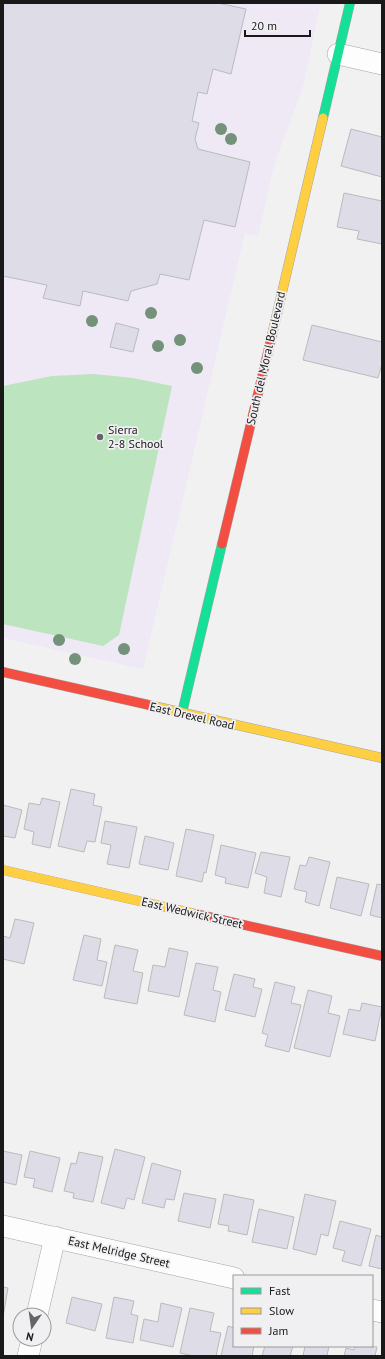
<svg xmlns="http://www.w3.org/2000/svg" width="385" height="1359" font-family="'PT Sans',sans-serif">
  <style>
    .education { fill: #eee9f5 }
    .green { fill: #bce4bf }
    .building { fill: #dddce7; stroke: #bbbbbc }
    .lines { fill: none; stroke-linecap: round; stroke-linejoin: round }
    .street-casing { stroke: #a5a5a6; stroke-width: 22 }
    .fast-casing { stroke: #a5a5a6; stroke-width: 10 }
    .slow-casing { stroke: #a5a5a6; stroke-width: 10 }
    .jam-casing { stroke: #a5a5a6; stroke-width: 10 }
    .street { stroke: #fdfdfd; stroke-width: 21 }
    .fast { stroke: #16e098; stroke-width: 9 }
    .slow { stroke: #ffcf43; stroke-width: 9 }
    .jam { stroke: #f24e42; stroke-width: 9 }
    .tree { fill: #74927a }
    .poi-dot { fill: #656566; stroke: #f0f0f3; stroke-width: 1.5 }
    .labels { text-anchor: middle; stroke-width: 3.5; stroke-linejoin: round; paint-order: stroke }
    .street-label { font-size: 12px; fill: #19191a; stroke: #f0f0f3 }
    .poi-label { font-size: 12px; fill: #19191a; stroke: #f0f0f3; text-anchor: start }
  </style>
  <rect width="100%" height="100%" fill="#f1f1f2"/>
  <path class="education" d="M3 3H321L302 90 275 162 258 236 245 233 143 669 3 638Z"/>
  <path class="green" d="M94 374 133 378 172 386 119 635 103 646 3 624V386L52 376Z"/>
  <g class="building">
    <path d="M3 3H218L246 9 231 74 213 69 207 94 198 92 192 121 199 123 195 139 198 149 250 162 235 227 204 220 189 280 160 274 157 284 131 291 128 301 83 291 80 306 43 298 47 285 3 276Z"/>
    <path d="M351 129 382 137V177L341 166Z"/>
    <path d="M344 193 382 201V244L357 239 359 231 337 227Z"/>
    <path d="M116 323 139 329 133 352 110 347Z"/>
    <path d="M312 325 382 342V364L378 378 303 360Z"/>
    <path d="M71 789 95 794 93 805 102 807 95 842 87 841 84 852 58 846Z"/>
    <path d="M42 798 60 802 50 848 32 844 34 832 24 829 29 803 40 805Z"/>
    <path d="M3 805 22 810 15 838 3 836Z"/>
    <path d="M105 821 137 827 129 868 107 864 111 845 101 843Z"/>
    <path d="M186 829 214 835 206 873 204 872 202 882 176 876Z"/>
    <path d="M145 836 174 843 168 870 139 864Z"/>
    <path d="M221 845 256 853 248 888 225 883 226 878 215 875Z"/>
    <path d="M261 852 290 857 281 897 264 893 267 877 255 873Z"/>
    <path d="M309 857 330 862 319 906 305 902 307 892 294 889 300 865 306 866Z"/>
    <path d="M337 877 369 884 361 916 330 908Z"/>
    <path d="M377 884 382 885V918L370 915Z"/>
    <path d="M15 919 34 923 24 964 3 959V936L10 938Z"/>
    <path d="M84 935 101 939 97 960 107 962 102 986 73 980Z"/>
    <path d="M115 945 138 950 133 971 143 973 137 1004 104 998Z"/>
    <path d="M169 948 188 952 179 997 148 991 153 965 165 967Z"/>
    <path d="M196 963 218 967 213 990 221 992 215 1022 184 1015Z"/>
    <path d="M234 974 255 979 253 987 262 989 255 1017 225 1010Z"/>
    <path d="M275 982 295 987 291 1003 301 1005 289 1052 265 1046 268 1035 262 1033Z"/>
    <path d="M308 990 332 996 328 1013 340 1016 330 1057 294 1048Z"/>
    <path d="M362 1003 382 1007 375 1041 343 1034 349 1009 360 1011Z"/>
    <path d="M115 1149 145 1157 134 1200 127 1198 124 1209 101 1203Z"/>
    <path d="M3 1151 22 1155 16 1185 3 1182Z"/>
    <path d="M30 1151 60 1158 52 1192 33 1187 35 1179 24 1177Z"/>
    <path d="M79 1152 103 1157 93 1202 73 1198 74 1193 64 1191 71 1163 76 1164Z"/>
    <path d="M152 1163 181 1171 174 1200 166 1199 164 1208 142 1203Z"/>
    <path d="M184 1193 216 1199 210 1228 178 1221Z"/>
    <path d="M224 1194 254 1200 247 1235 228 1231 229 1226 218 1224Z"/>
    <path d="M305 1194 336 1201 328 1236 321 1234 316 1255 293 1249Z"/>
    <path d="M259 1209 294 1217 287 1249 252 1242Z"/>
    <path d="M340 1221 371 1229 361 1266 342 1261 345 1251 333 1248Z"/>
    <path d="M376 1235 382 1237V1269L369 1266Z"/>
    <path d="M3 1287 8 1288 3 1317Z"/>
    <path d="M72 1297 102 1304 95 1331 66 1323Z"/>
    <path d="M114 1297 134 1301 131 1314 138 1316 133 1343 106 1338Z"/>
    <path d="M161 1303 182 1308 173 1347 140 1340 144 1319 158 1322Z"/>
    <path d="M190 1308 214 1313 210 1331 221 1333 216 1356H193L180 1353Z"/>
    <path d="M228 1326 234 1328V1346H254L252 1356H221Z"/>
    <path d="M265 1346H293L290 1356H262Z"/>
    <path d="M305 1346H329L327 1356H303Z"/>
    <path d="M355 1346 377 1347 375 1356H344L346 1348 354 1350Z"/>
  </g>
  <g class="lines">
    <defs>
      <g id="street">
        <path d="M338 54 382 64"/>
        <path d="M3 1226 234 1278"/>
        <path d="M372 1310 382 1312"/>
        <path d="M37 1315 55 1237"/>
        <path d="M28 1356 32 1339"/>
      </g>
      <g id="fast">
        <path d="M323 118 350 3"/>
        <path d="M182 713 222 544"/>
      </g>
      <g id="slow">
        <path d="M272 335 323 118"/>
        <path d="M149 705 382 758"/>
        <path d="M3 870 196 914"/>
      </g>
      <g id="jam">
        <path d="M222 544 272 335"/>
        <path d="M3 672 149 705"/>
        <path d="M196 914 382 956"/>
      </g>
    </defs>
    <use href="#street" class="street-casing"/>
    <use href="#fast" class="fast-casing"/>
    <use href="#slow" class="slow-casing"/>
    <use href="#jam" class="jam-casing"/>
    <use href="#street" class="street"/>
    <use href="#fast" class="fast"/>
    <use href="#slow" class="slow"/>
    <use href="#jam" class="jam"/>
  </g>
  <g class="tree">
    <circle cx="221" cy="129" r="6"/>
    <circle cx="231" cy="139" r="6"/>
    <circle cx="151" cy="313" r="6"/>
    <circle cx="92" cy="321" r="6"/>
    <circle cx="180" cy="340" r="6"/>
    <circle cx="158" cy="346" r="6"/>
    <circle cx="197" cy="368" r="6"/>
    <circle cx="59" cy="640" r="6"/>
    <circle cx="124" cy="649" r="6"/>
    <circle cx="75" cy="659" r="6"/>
  </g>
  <circle class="poi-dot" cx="100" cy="437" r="4"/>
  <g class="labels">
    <g class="street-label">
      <text transform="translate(266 358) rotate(-77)" y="4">South del Moral Boulevard</text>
      <text transform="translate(192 716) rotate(13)" y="4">East Drexel Road</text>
      <text transform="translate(192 913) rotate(13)" y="4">East Wedwick Street</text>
      <text transform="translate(119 1252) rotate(13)" y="4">East Melridge Street</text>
    </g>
    <g class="poi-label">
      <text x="108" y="434">Sierra<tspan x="108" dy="14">2-8 School</tspan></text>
    </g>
  </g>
  <rect width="385" height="1359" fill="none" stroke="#19191a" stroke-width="8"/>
  <rect x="233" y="1275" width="140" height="72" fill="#f0f0f3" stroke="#9a9a9c"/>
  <rect x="241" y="1288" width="20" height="6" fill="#16e098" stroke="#9a9a9c"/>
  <text x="269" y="1295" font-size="12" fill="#19191a">Fast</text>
  <rect x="241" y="1308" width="20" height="6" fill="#ffcf43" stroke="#9a9a9c"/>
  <text x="269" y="1315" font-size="12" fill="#19191a">Slow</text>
  <rect x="241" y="1328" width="20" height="6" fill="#f24e42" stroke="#9a9a9c"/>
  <text x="269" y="1335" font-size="12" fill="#19191a">Jam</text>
  <g transform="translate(32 1327) rotate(193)"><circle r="19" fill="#f0f0f3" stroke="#9a9a9c"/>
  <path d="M0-3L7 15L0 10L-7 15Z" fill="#656566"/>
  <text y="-6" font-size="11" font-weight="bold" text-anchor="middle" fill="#19191a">N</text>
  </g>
  <path d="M245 30v6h65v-6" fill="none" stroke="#19191a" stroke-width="2"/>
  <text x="251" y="30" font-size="12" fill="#19191a" stroke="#f0f0f3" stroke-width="3" paint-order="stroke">20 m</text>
</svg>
